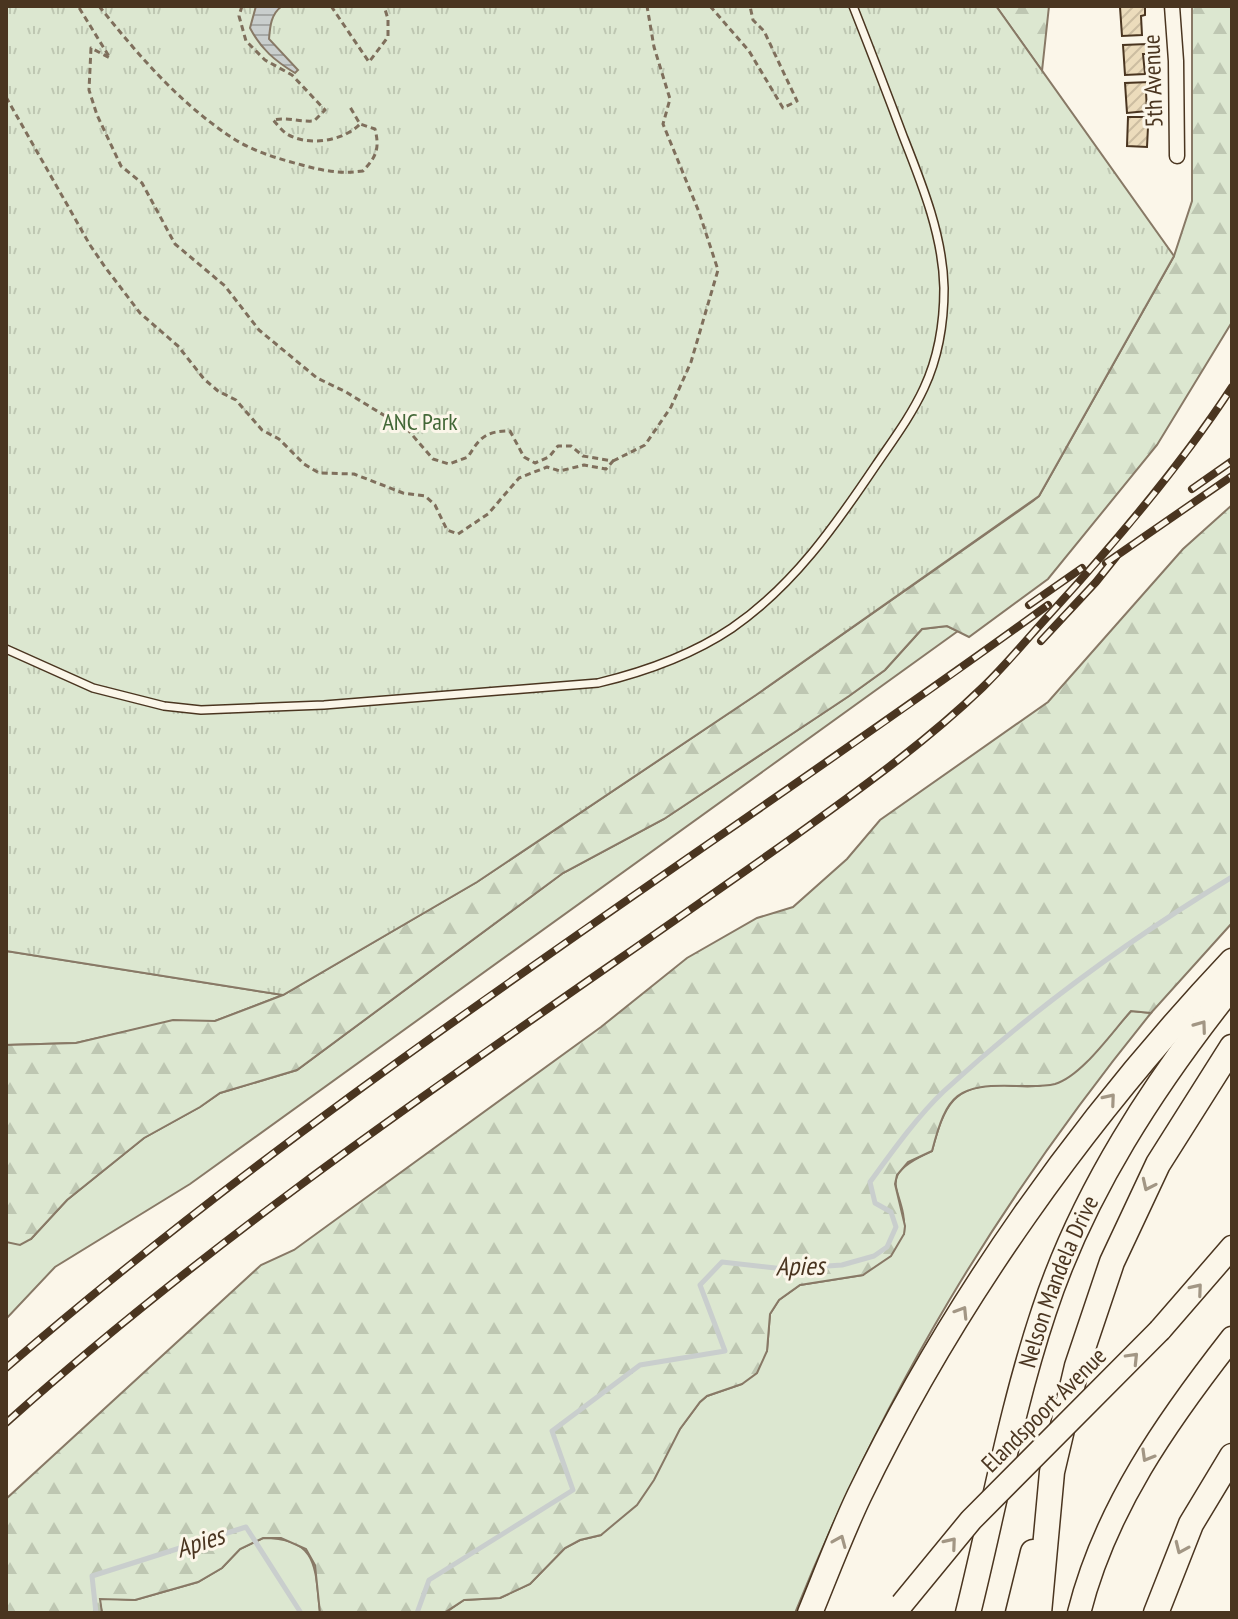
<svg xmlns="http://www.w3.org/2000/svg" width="1238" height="1619" font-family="'PT Sans Narrow',sans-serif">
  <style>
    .green { fill: #dce7d0; stroke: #887966; stroke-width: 2 }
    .forest { fill: url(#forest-firs); stroke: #887966; stroke-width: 2 }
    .park { fill: url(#park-tufts); stroke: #887966; stroke-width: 2 }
    .water { fill: url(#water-rules); stroke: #887966; stroke-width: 2 }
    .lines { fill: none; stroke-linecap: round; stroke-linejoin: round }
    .stream { stroke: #c9cecd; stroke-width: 5 }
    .building { fill: url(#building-hatch); stroke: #4a3520; stroke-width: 2 }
    .service-casing { stroke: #4a3520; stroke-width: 10 }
    .minor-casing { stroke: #4a3520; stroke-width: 17 }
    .secondary-casing { stroke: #4a3520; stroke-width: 25 }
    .primary-casing { stroke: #4a3520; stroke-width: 27 }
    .trunk-casing { stroke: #4a3520; stroke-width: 27 }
    .path { stroke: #7f6f5c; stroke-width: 3; stroke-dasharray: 6 4; stroke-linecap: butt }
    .service { stroke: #fbf6e9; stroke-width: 7 }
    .minor { stroke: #fbf6e9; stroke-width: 14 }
    .secondary { stroke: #fbf6e9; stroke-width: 22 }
    .primary { stroke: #fbf6e9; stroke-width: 24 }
    .trunk { stroke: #fbf6e9; stroke-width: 24 }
    .rail-casing { stroke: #4a3520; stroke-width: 8 }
    .rail { stroke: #fbf6e9; stroke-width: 5; stroke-dasharray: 15; stroke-linecap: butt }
    .secondary-bridge-casing { stroke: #4a3520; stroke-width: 25; stroke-linecap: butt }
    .secondary-bridge { stroke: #fbf6e9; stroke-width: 22 }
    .oneway { stroke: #a29684 }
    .labels { text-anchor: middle; stroke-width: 6; stroke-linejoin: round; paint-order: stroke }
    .street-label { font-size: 24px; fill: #4a3520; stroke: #fbf6e9 }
    .park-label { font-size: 24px; fill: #436837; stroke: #fbf6e9 }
    .water-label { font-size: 26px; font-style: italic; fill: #4a3520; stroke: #fbf6e9 }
  </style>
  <defs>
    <pattern id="forest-firs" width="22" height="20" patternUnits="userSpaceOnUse" patternTransform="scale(2)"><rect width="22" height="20" fill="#dce7d0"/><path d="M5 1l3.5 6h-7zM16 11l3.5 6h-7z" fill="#bec7b2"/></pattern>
    <pattern id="park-tufts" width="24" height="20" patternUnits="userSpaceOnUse" patternTransform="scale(2)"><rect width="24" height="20" fill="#dce7d0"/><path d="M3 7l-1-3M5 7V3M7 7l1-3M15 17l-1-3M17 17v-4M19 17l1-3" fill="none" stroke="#bec7b2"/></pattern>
    <pattern id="water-rules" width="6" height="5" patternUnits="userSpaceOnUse" patternTransform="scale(2)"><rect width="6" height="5" fill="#c9cecd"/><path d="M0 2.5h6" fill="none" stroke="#a5a8a6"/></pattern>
    <pattern id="building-hatch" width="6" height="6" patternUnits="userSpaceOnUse" patternTransform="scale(2)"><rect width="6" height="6" fill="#ecdcbc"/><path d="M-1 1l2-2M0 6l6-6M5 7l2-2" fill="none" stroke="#ccbda1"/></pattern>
  </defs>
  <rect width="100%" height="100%" fill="#fbf6e9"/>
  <g class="green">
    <path d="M947 626 958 631 190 1184 55 1267 6 1319V1242L31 1239 67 1200 144 1138 200 1107 220 1093 297 1070 563 873 664 819 849 696 885 670 922 629Z"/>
    <path d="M6 951 283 995 215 1021H173L76 1043 6 1045Z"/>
    <path d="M1131 1011 1151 1013C998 1202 886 1388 795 1613H445L464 1600 500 1598 530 1584 565 1548 580 1540 601 1535 700 1402 707 1396 742 1384 767 1351 770 1314 779 1300 800 1285 863 1275 904 1234C908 1188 869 1179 932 1151 944 1106 953 1083 1005 1085 1016 1086 1031 1088 1042 1085 1085 1071 1102 1043 1131 1011Z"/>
    <path d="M263 1538C319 1538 315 1568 320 1613H102L99 1598 135 1600 198 1582 222 1568 240 1549Z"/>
  </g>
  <g class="forest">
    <path d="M996 6H1049L1042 71Z"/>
    <path d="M1192 6H1232V322L1157 445 1048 579 969 637 947 626 922 629 885 670 849 696 664 819 563 873 297 1070 220 1093 200 1107 144 1138 67 1200 31 1239 20 1245 6 1242V1045L76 1043 173 1020 215 1021 283 995 477 882 756 695 1033 501 1039 496 1174 256 1192 201Z"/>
    <path d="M1232 505V923L1151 1013 1131 1011C1112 1032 1082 1076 1055 1084 1043 1087 1030 1086 1017 1086 957 1084 947 1093 932 1151L908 1162 897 1175 895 1184 905 1226 904 1234 891 1256 863 1275 800 1285 779 1300 770 1314 767 1351 757 1373 742 1384 707 1396 700 1402 680 1429 654 1480 637 1505 601 1535 580 1540 565 1548 530 1584 500 1598 464 1600 444 1613H320L315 1565 306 1549 281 1538H263L240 1549 222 1568 198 1582 135 1600 100 1599 102 1613H6V1499L261 1265 294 1250 601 1027 687 958 757 918 793 907 847 859 880 820 1048 702 1183 549Z"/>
  </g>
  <path class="park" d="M6 6H996L1174 256 1039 496 756 695 477 882 283 995 6 951Z"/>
  <path class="water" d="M256 6H282C271 14 270 26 269 39L298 70 295 73C275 61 261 49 250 28Z"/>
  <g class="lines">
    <g class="stream">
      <path d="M96 1613 92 1576 246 1527 301 1613"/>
      <path d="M417 1613 429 1580 573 1490 552 1431 640 1365 725 1351 700 1285 722 1262 784 1269 842 1265 874 1256 887 1247 896 1227 891 1212 875 1203 870 1182C892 1152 916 1118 943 1092 1031 1011 1130 939 1232 877"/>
    </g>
  </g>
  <g class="building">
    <path d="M1145 6V15L1141 16 1142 35 1122 36 1120 7Z"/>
    <path d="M1147 44 1148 54H1143L1145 74 1125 75 1123 45Z"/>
    <path d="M1150 82V92H1146L1147 111 1127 113 1125 83Z"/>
    <path d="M1128 117H1152V127H1148L1147 147 1127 146Z"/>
  </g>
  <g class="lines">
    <defs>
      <path id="service" d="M6 649 93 688 164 706 201 710 324 705 598 683C644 672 692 655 732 628 793 586 835 526 876 465 893 440 911 416 924 388 938 358 944 321 944 288 943 236 922 184 903 136 887 93 870 49 853 6"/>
      <path id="minor" d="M1172 6 1176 61 1177 156"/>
      <g id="secondary">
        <path d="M1160 1330 1232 1247"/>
        <path d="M1079 1613C1105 1509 1167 1421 1232 1338"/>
      </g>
      <path id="primary" d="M1156 1613 1191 1524 1232 1456"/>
      <g id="trunk">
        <path d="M810 1613C826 1574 841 1534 859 1496 953 1301 1084 1118 1232 961"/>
        <path id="s1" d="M968 1613C993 1513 1011 1410 1044 1311 1083 1192 1154 1084 1232 986"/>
        <path d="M1018 1613 1033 1552"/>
        <path d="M1039 1613 1052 1472 1077 1366 1112 1262 1158 1164 1232 1047"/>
      </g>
    </defs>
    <use href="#service" class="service-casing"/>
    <use href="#minor" class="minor-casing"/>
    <use href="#secondary" class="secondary-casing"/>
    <use href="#primary" class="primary-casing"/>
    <use href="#trunk" class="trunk-casing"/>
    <g class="path">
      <path d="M99 6C139 56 180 104 234 139 255 152 279 159 302 165 323 171 341 174 363 171 376 157 380 149 375 129L360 124"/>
      <path d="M242 6 239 16 246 41 265 60 292 75 325 110 314 121C299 122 287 117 273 120 277 124 282 131 287 134 308 147 344 141 360 124L350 107"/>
      <path d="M331 6 369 62 388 37V19L384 6"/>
      <path d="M710 6 749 51 783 108 797 101 764 31 753 20 750 6"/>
      <path d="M6 97 90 245 105 267 140 313 178 346 204 379 218 391 236 400 262 430 279 439 304 464 319 473 354 474 403 493 425 496 435 505 447 530 458 534 488 514 519 478 547 467 560 471 584 465 606 469 613 461 583 456 571 446H558L549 457 535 463 524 457 510 431C486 431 480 437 468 457L449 464 433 459 408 430 346 392 317 378 259 330 225 286 175 244 142 183 121 166 97 115 89 90 91 48 110 58 78 6"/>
      <path d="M613 461 645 445 671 407 691 362 718 270 699 212 663 124 670 99 654 47 647 6"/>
    </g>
    <use href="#service" class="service"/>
    <use href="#minor" class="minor"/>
    <use href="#secondary" class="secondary"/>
    <use href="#primary" class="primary"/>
    <use href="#trunk" class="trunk"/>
    <defs>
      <g id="rail">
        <path d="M1192 489 1232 461"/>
        <path d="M1106 563 1232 476"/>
        <path d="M1029 605 1082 568"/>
        <path d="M1041 641 1096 582 1116 557"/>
        <path d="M6 1368C332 1086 700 858 1048 605"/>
        <path d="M6 1423C249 1205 526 1027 792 838 857 791 924 744 983 687 1006 665 1027 639 1049 615 1114 544 1179 468 1232 387"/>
      </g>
    </defs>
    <use href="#rail" class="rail-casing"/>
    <use href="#rail" class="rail"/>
    <defs>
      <path id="secondary-bridge" d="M902 1604 971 1520 1160 1330"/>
    </defs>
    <use href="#secondary-bridge" class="secondary-bridge-casing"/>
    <use href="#secondary-bridge" class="secondary-bridge"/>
  </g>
  <defs><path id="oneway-chevron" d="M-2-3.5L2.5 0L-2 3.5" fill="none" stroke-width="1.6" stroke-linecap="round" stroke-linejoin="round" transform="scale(2)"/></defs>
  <g class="oneway">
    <use href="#oneway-chevron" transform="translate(1201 1026) rotate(-54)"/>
    <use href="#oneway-chevron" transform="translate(1110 1099) rotate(-50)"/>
    <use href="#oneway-chevron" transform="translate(1148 1185) rotate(115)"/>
    <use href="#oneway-chevron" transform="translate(1197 1289) rotate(-50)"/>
    <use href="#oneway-chevron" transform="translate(962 1312) rotate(-58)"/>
    <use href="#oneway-chevron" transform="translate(1133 1358) rotate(-46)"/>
    <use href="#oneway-chevron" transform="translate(1147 1456) rotate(120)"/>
    <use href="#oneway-chevron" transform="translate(840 1541) rotate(-67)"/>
    <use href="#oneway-chevron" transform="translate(951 1543) rotate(-50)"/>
    <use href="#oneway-chevron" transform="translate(1181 1548) rotate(114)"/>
  </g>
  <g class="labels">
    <g class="street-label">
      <text transform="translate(1153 81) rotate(-92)" y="8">5th Avenue</text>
      <text dy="8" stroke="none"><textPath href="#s1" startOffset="344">Nelson Mandela Drive</textPath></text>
      <text transform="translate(1044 1410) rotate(-45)" y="8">Elandspoort Avenue</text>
    </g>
    <g class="park-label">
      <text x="420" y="430">ANC Park</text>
    </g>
    <g class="water-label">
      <text transform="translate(800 1266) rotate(-1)" y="9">Apies</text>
      <text transform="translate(200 1542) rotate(-18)" y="9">Apies</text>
    </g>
  </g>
  <rect width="1238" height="1619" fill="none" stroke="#4a3520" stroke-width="16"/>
</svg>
